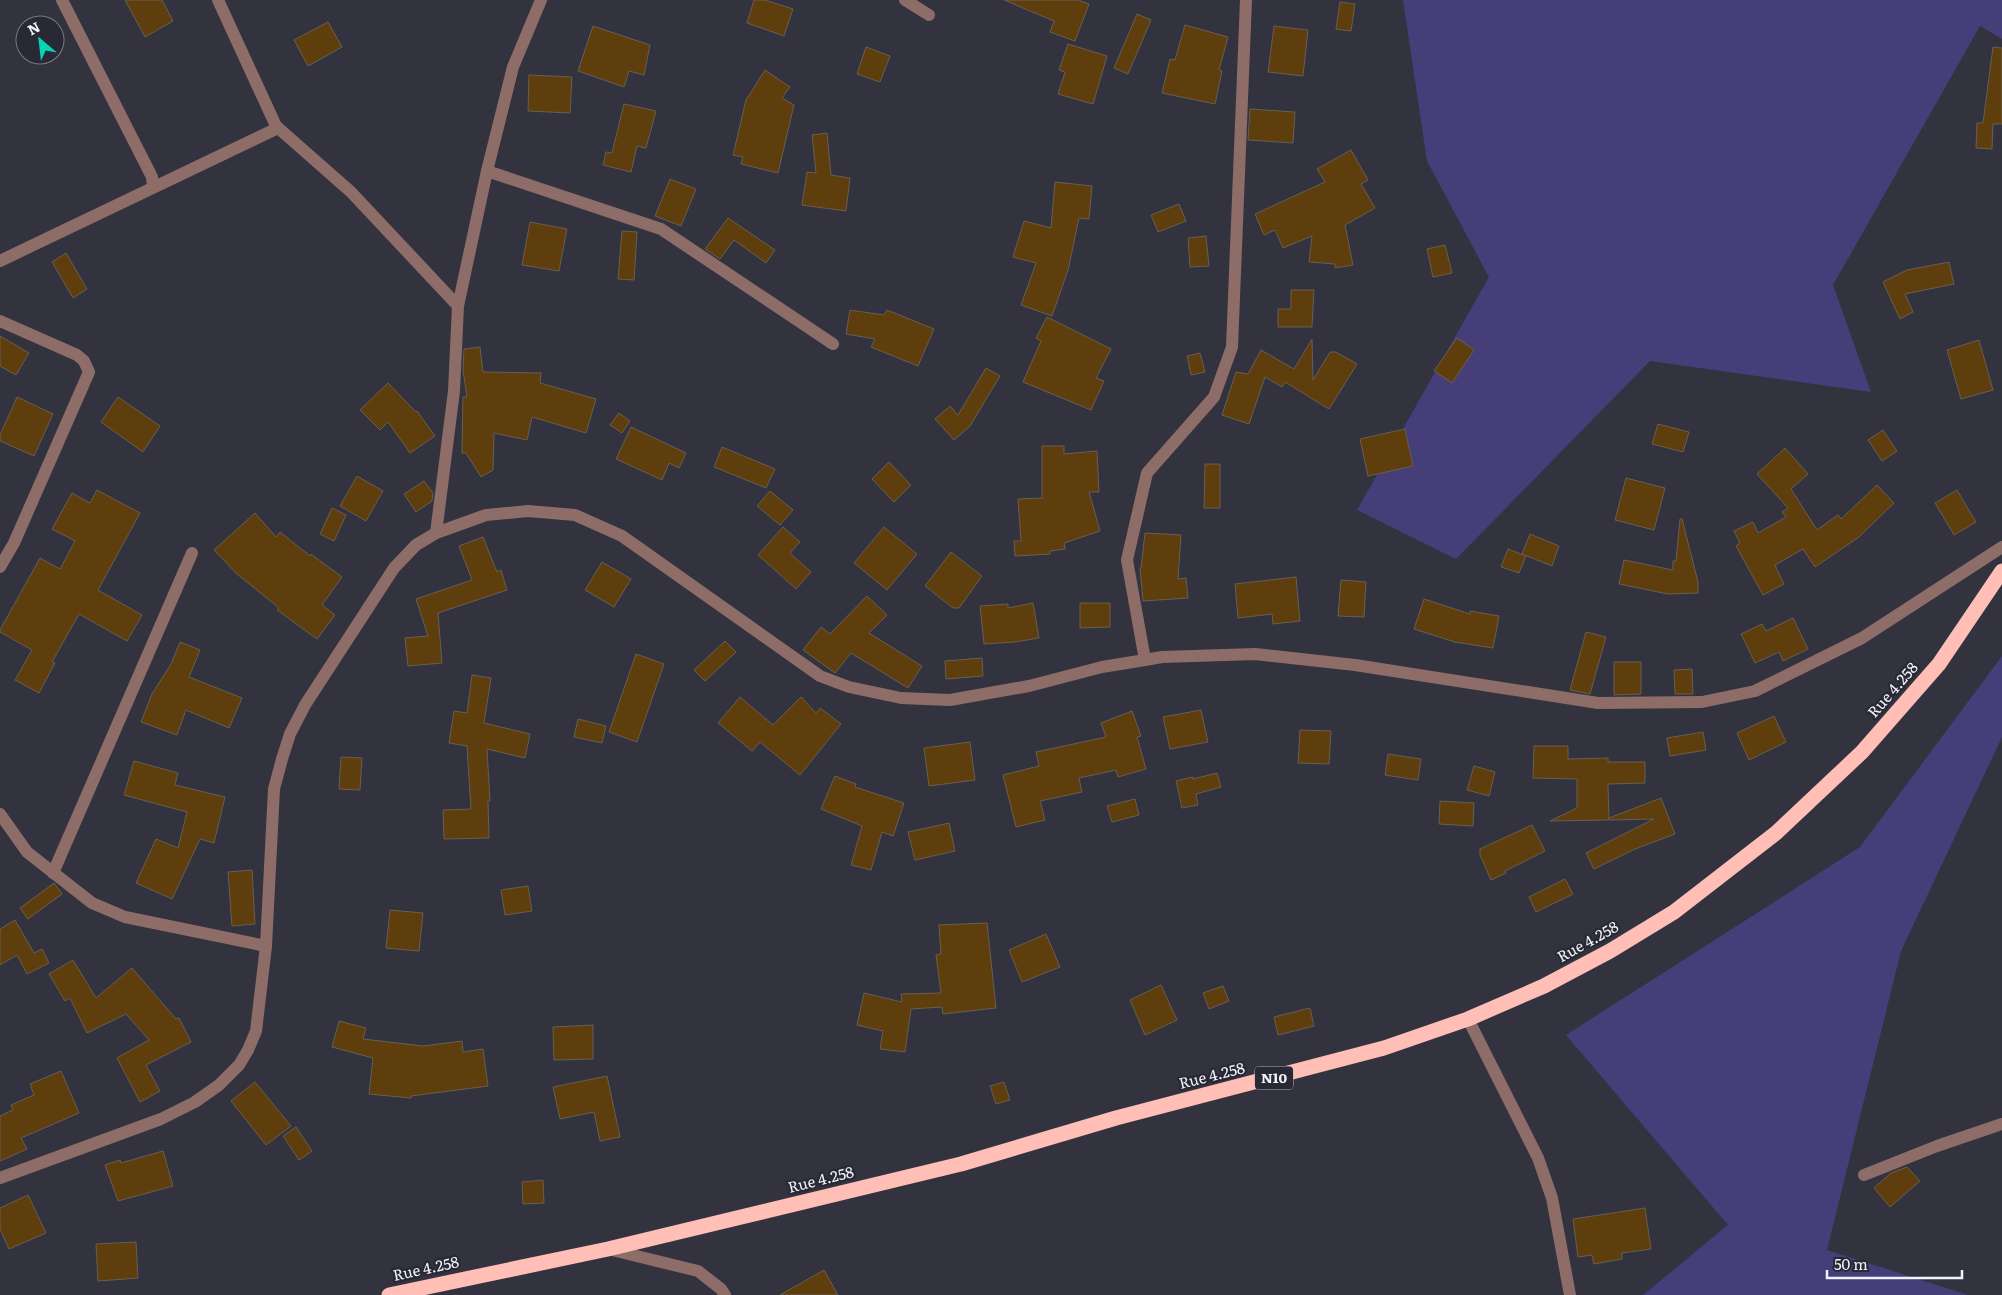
<svg xmlns="http://www.w3.org/2000/svg" width="2002" height="1295" font-family="Literata,serif">
  <style>
    .green { fill: #453e79 }
    .building { fill: #5e3e0c; stroke: #685e53 }
    .lines { fill: none; stroke-linecap: round; stroke-linejoin: round }
    .minor { stroke: #8e6d69; stroke-width: 12 }
    .highway { stroke: #ffbeb6; stroke-width: 15 }
    .labels { text-anchor: middle; stroke-width: 4.5; stroke-linejoin: round; paint-order: stroke }
    .shield { fill: #292935; stroke: #b6b6bf; stroke-width: 1 }
    .shield-label { font-size: 14px; font-weight: bold; fill: #f2f2fa }
    .street-label { font-size: 15px; fill: #f2f2fa; stroke: #292935 }
  </style>
  <rect width="100%" height="100%" fill="#33333f"/>
  <g class="green">
    <path d="M1403 0H2002V39L1980 26 1833 285 1871 392 1650 361 1456 559 1357 510 1489 277 1427 161Z"/>
    <path d="M2002 656V737L1901 951 1827 1250 1968 1295H1643L1728 1225 1566 1035 1860 847Z"/>
  </g>
  <g class="building">
    <path d="M125 0H162L173 21 145 37Z"/>
    <path d="M754 0H765L793 9 784 36 747 23Z"/>
    <path d="M1004 0H1078L1089 4 1075 41 1050 32 1054 21Z"/>
    <path d="M1340 2 1355 4 1351 31 1336 29Z"/>
    <path d="M1137 14 1151 20 1128 74 1114 68Z"/>
    <path d="M328 22 342 47 308 66 294 40Z"/>
    <path d="M1185 25 1228 37 1219 70 1222 71 1215 104 1162 93 1170 59 1175 60Z"/>
    <path d="M593 26 650 45 644 75 629 71 624 87 578 71Z"/>
    <path d="M1274 26 1308 30 1303 76 1268 72Z"/>
    <path d="M1068 44 1107 56 1093 104 1058 94 1065 72 1059 70Z"/>
    <path d="M866 47 890 56 880 82 857 74Z"/>
    <path d="M1993 47 2002 48V124H1993L1992 149 1976 148 1977 123H1983Z"/>
    <path d="M765 70 790 87 782 98 794 105 778 173 741 164 743 157 733 155 746 100Z"/>
    <path d="M529 75 572 77 570 113 528 111Z"/>
    <path d="M624 104 656 111 646 148 637 146 631 172 603 165 606 152 612 153Z"/>
    <path d="M1250 109 1295 112 1293 143 1248 140Z"/>
    <path d="M827 133 831 175 850 178 846 211 802 205 807 172 816 173 812 135Z"/>
    <path d="M1351 150 1368 180 1361 184 1375 208 1345 225 1353 265 1335 268V264L1309 262 1312 236 1283 248 1275 230 1264 235 1255 214 1325 182 1317 169Z"/>
    <path d="M670 179 696 189 681 226 655 216Z"/>
    <path d="M1055 182 1092 186 1089 219 1079 218 1068 270 1052 316 1021 305 1036 263 1013 257 1024 221 1051 228Z"/>
    <path d="M1179 204 1186 221 1158 232 1151 215Z"/>
    <path d="M728 218 775 250 766 263 734 240 720 259 705 249Z"/>
    <path d="M530 222 567 229 559 271 522 265Z"/>
    <path d="M622 231 637 232 634 280 618 279Z"/>
    <path d="M1206 236 1209 266 1190 267 1188 238Z"/>
    <path d="M1445 245 1452 273 1433 277 1427 249Z"/>
    <path d="M66 253 87 289 73 298 52 262Z"/>
    <path d="M1949 262 1954 284 1905 294 1913 312 1900 319 1883 282 1907 270Z"/>
    <path d="M1291 290H1314L1312 327H1278V309H1291Z"/>
    <path d="M850 310 884 315 887 310 934 329 918 366 871 347 875 339 846 334Z"/>
    <path d="M1047 317 1111 349 1096 378 1104 381 1091 410 1023 382 1041 341 1036 338Z"/>
    <path d="M0 336 29 353 16 375 0 366Z"/>
    <path d="M1457 338 1474 350 1452 383 1434 371Z"/>
    <path d="M1312 339 1313 380 1330 352H1336L1357 364 1329 409 1285 382 1282 387 1265 377 1249 424 1222 415 1236 372 1248 374 1261 350 1294 369Z"/>
    <path d="M1979 340 1993 390 1961 399 1947 350Z"/>
    <path d="M480 347 483 372 541 373 540 383 596 399 586 433 532 417 527 440 494 433 493 470 481 477 466 453H462L463 397H467L463 370 464 349Z"/>
    <path d="M1200 353 1205 372 1191 375 1187 356Z"/>
    <path d="M986 368 1000 376 970 426 954 440 935 419 950 406 958 415Z"/>
    <path d="M388 383 416 412 417 411 435 436 410 453 388 422 380 430 360 410Z"/>
    <path d="M17 397 53 414 34 456 0 441V435Z"/>
    <path d="M118 397 160 426 143 452 101 422Z"/>
    <path d="M619 413 630 421 622 433 610 425Z"/>
    <path d="M1658 424 1689 432 1683 452 1652 444Z"/>
    <path d="M631 427 686 453 679 468 669 463 662 480 616 459Z"/>
    <path d="M1405 429 1413 466 1368 476 1360 439Z"/>
    <path d="M1883 430 1897 451 1882 461 1868 440Z"/>
    <path d="M1042 446H1064V454L1097 451 1099 492H1089L1100 531 1064 543 1065 549 1050 551V554L1015 556 1014 541H1021L1018 499 1042 498Z"/>
    <path d="M722 447 775 469 766 488 714 467Z"/>
    <path d="M1785 448 1808 474 1791 489 1817 530 1838 515 1841 519 1877 485 1894 503 1859 537 1815 567 1803 549 1775 565 1784 584 1763 595 1736 546 1740 543 1734 531 1753 522 1758 533 1786 517 1782 512 1788 508 1757 474Z"/>
    <path d="M889 462 911 485 894 502 872 479Z"/>
    <path d="M1205 464H1220V508H1204Z"/>
    <path d="M357 476 383 491 366 521 340 506Z"/>
    <path d="M1626 478 1665 488 1654 530 1615 520Z"/>
    <path d="M424 481 433 493 432 501 416 512 404 494Z"/>
    <path d="M97 490 140 513 98 590 142 615 127 641 79 614 52 662 55 663 39 693 15 680 32 650 0 632V630L40 558 60 569 75 541 52 529 72 493 90 503Z"/>
    <path d="M1957 490 1976 522 1954 535 1935 503Z"/>
    <path d="M770 491 793 510 780 525 757 506Z"/>
    <path d="M332 508 346 515 334 541 320 534Z"/>
    <path d="M255 513 276 537 280 532 310 556 311 554 342 577 322 605 335 615 317 639 277 610 279 608 237 574 214 550Z"/>
    <path d="M1680 519H1682L1698 582V593L1668 594 1619 584 1624 560 1673 570V561H1676Z"/>
    <path d="M783 527 800 542 790 553 811 572 796 589 758 555Z"/>
    <path d="M884 527 917 554 887 590 854 563Z"/>
    <path d="M1145 533 1181 535 1178 579 1186 578 1188 598 1143 601 1140 568H1141Z"/>
    <path d="M1530 534 1559 546 1552 566 1522 554Z"/>
    <path d="M483 537 497 572 501 570 507 590 438 613 442 663 408 666 405 638 428 636 416 599 472 580 459 546Z"/>
    <path d="M1508 549 1526 556 1519 573 1501 567Z"/>
    <path d="M951 552 982 576 959 608H953L925 586Z"/>
    <path d="M602 562 631 579 614 607 585 590Z"/>
    <path d="M1296 577 1300 621 1273 624 1272 614 1238 618 1235 584Z"/>
    <path d="M1341 580 1366 582 1364 617 1338 616Z"/>
    <path d="M867 596 887 615 869 633 922 666 908 688 851 653 835 673 803 650 821 627 830 634Z"/>
    <path d="M1424 599 1470 614V611L1499 616 1493 648 1455 642 1414 629Z"/>
    <path d="M1033 603 1039 638 1015 642 984 644 980 606 1008 604V608Z"/>
    <path d="M1080 603H1110V627L1080 628Z"/>
    <path d="M1793 618 1808 649 1783 661 1779 652 1755 663 1741 634 1762 624 1766 631Z"/>
    <path d="M1586 632 1606 637 1590 694 1570 690Z"/>
    <path d="M725 641 736 652 705 681 694 670Z"/>
    <path d="M180 642 200 650 189 677 242 698 229 728 186 710 177 735 141 722 152 694 171 664Z"/>
    <path d="M636 654 664 664 637 742 609 732Z"/>
    <path d="M982 658 983 676 946 679 945 661Z"/>
    <path d="M1614 662H1641V694L1614 695Z"/>
    <path d="M1692 669 1693 694H1675L1674 670Z"/>
    <path d="M472 675 491 678 484 723 530 734 525 758 487 749 490 801H488L489 838 444 839 443 810 471 809 467 746 449 743 454 711 467 713Z"/>
    <path d="M740 697 773 725 801 697 816 713 820 708 841 724 800 775 760 742 752 751 718 723Z"/>
    <path d="M1201 710 1208 742 1170 749 1163 717Z"/>
    <path d="M1132 711 1141 736 1137 737 1146 769 1118 777 1116 770 1079 778 1082 792 1040 801 1045 820 1016 827 1003 775 1039 766 1036 752 1106 737 1101 723Z"/>
    <path d="M1774 716 1786 742 1749 760 1737 733Z"/>
    <path d="M578 719 606 726 602 743 574 737Z"/>
    <path d="M1300 730 1331 731 1329 764 1298 763Z"/>
    <path d="M1703 732 1706 750 1670 756 1667 738Z"/>
    <path d="M970 742 975 780 929 786 924 748Z"/>
    <path d="M1534 746H1568V759L1608 758V762H1645V783L1608 784 1609 820 1550 821 1577 808V779L1533 778Z"/>
    <path d="M1388 754 1421 759 1418 780 1385 775Z"/>
    <path d="M341 757 362 758 360 790 339 789Z"/>
    <path d="M134 761 178 773 175 785 225 797 214 843 200 839 172 899 136 883 156 839 178 848 187 812 124 795Z"/>
    <path d="M1474 766 1495 772 1489 796 1467 790Z"/>
    <path d="M1217 773 1221 787 1196 794 1198 805 1182 808 1176 781 1193 777V779Z"/>
    <path d="M835 776 856 784 855 787 904 803 893 836 882 832 871 870 851 865 862 826 821 809Z"/>
    <path d="M1661 798 1675 834 1635 849 1594 869 1586 853 1654 819 1610 820 1609 818Z"/>
    <path d="M1135 799 1139 815 1112 822 1107 806Z"/>
    <path d="M1440 801 1474 803 1473 826 1439 824Z"/>
    <path d="M949 823 955 851 915 860 908 832Z"/>
    <path d="M1532 825 1545 851 1505 871 1506 873 1491 880 1480 855V849Z"/>
    <path d="M252 870 255 924 232 926 228 872Z"/>
    <path d="M1565 879 1573 894 1536 912 1529 897Z"/>
    <path d="M54 883 62 894 28 919 20 908Z"/>
    <path d="M528 886 532 911 505 915 501 890Z"/>
    <path d="M390 910 423 913 419 951 386 948Z"/>
    <path d="M15 920 34 953 42 949 49 963 27 974 17 955 0 965V929Z"/>
    <path d="M987 923 996 1008 943 1014 942 1007 911 1009 905 1052 880 1049 883 1031 857 1025 864 993 902 1002 901 994 941 993 936 955 941 954 939 925Z"/>
    <path d="M1046 934 1060 967 1022 982 1009 950Z"/>
    <path d="M73 960 96 998 132 968 176 1019 179 1018 191 1042 146 1065 160 1091 140 1102 117 1058 149 1040 126 1014 87 1033 70 998 65 1001 49 974Z"/>
    <path d="M1161 985 1177 1020 1145 1035 1130 1000Z"/>
    <path d="M1223 986 1229 1001 1209 1009 1203 993Z"/>
    <path d="M1310 1008 1314 1026 1278 1035 1274 1017Z"/>
    <path d="M339 1021 366 1028 363 1039 423 1046 462 1041 463 1052 483 1049 488 1086 411 1096V1098L369 1094 373 1058 332 1047Z"/>
    <path d="M593 1025V1059L554 1060 553 1027Z"/>
    <path d="M61 1071 79 1113 21 1138 27 1149 0 1161V1116L13 1110 11 1105 34 1095 30 1084Z"/>
    <path d="M607 1076 620 1137 600 1141 594 1112 560 1119 553 1087Z"/>
    <path d="M255 1082 291 1126 266 1145 231 1101Z"/>
    <path d="M1004 1082 1010 1100 996 1104 990 1086Z"/>
    <path d="M296 1127 312 1151 299 1160 283 1136Z"/>
    <path d="M163 1151 173 1186 118 1201 105 1165 120 1160 121 1163Z"/>
    <path d="M1907 1167 1920 1181 1890 1207 1874 1188 1891 1173Z"/>
    <path d="M543 1180 544 1203 523 1204 522 1182Z"/>
    <path d="M28 1195 46 1233 9 1249 0 1229V1208Z"/>
    <path d="M1645 1208 1651 1249 1622 1253V1259L1594 1264 1592 1255 1578 1257 1573 1219Z"/>
    <path d="M136 1242 138 1278 98 1281 96 1244Z"/>
    <path d="M824 1270 838 1295H780Z"/>
  </g>
  <g class="lines">
    <g class="minor">
      <path d="M62 0 152 177 153 187"/>
      <path d="M218 0 276 126 351 192 458 306"/>
      <path d="M905 0 929 15"/>
      <path d="M487 171 661 229 833 344"/>
      <path d="M0 261 278 128"/>
      <path d="M0 321 77 355 84 361 89 372 14 543 0 567"/>
      <path d="M436 533 454 391 458 306 487 171 513 67 541 0"/>
      <path d="M1145 660 1127 560 1147 473 1214 397 1232 347 1246 0"/>
      <path d="M0 814 27 852 92 903 125 917 266 946"/>
      <path d="M53 873 192 553"/>
      <path d="M1468 1019 1538 1158 1552 1198 1570 1295"/>
      <path d="M1864 1175 1937 1146 2002 1124"/>
      <path d="M0 1178 161 1119 195 1102 219 1085 239 1065 248 1050 256 1031 266 946 274 789 282 759 290 734 305 705 394 568 416 545 436 533 486 515 528 511 575 515 622 536 820 676 849 687 901 698 950 700 1029 686 1102 667 1145 660 1162 657 1255 654 1355 665 1598 703 1702 702 1755 691 1862 638 2002 547"/>
      <path d="M608 1249 698 1271 721 1289 725 1295"/>
    </g>
    <path class="highway" d="M389 1295 608 1249 961 1164 1116 1118 1384 1048 1468 1019 1544 986 1610 951 1674 912 1776 833 1862 752 1939 664 2002 571"/>
  </g>
  <g class="labels">
    <rect class="shield" x="1255" y="1066.5" width="38" height="23" rx="4"/>
    <g class="shield-label">
      <text x="1274" y="1083">N10</text>
    </g>
    <g class="street-label">
      <text transform="translate(1893 690) rotate(-49)" y="5">Rue 4.258</text>
      <text transform="translate(1588 942) rotate(-29)" y="5">Rue 4.258</text>
      <text transform="translate(1212 1076) rotate(-14)" y="5">Rue 4.258</text>
      <text transform="translate(821 1180) rotate(-14)" y="5">Rue 4.258</text>
      <text transform="translate(426 1269) rotate(-12)" y="5">Rue 4.258</text>
    </g>
  </g>
  <g transform="translate(40 40) rotate(332)"><circle r="24" fill="#292935" stroke="#797984"/>
  <path d="M0-4L9 19L0 12L-9 19Z" fill="#03d5b6"/>
  <text y="-8" font-size="14" font-weight="bold" text-anchor="middle" fill="#f2f2fa">N</text>
  </g>
  <path d="M1827 1270v8h135v-8" fill="none" stroke="#f2f2fa" stroke-width="2.5"/>
  <text x="1834" y="1270" font-size="15" fill="#f2f2fa" stroke="#292935" stroke-width="4" paint-order="stroke">50 m</text>
</svg>
